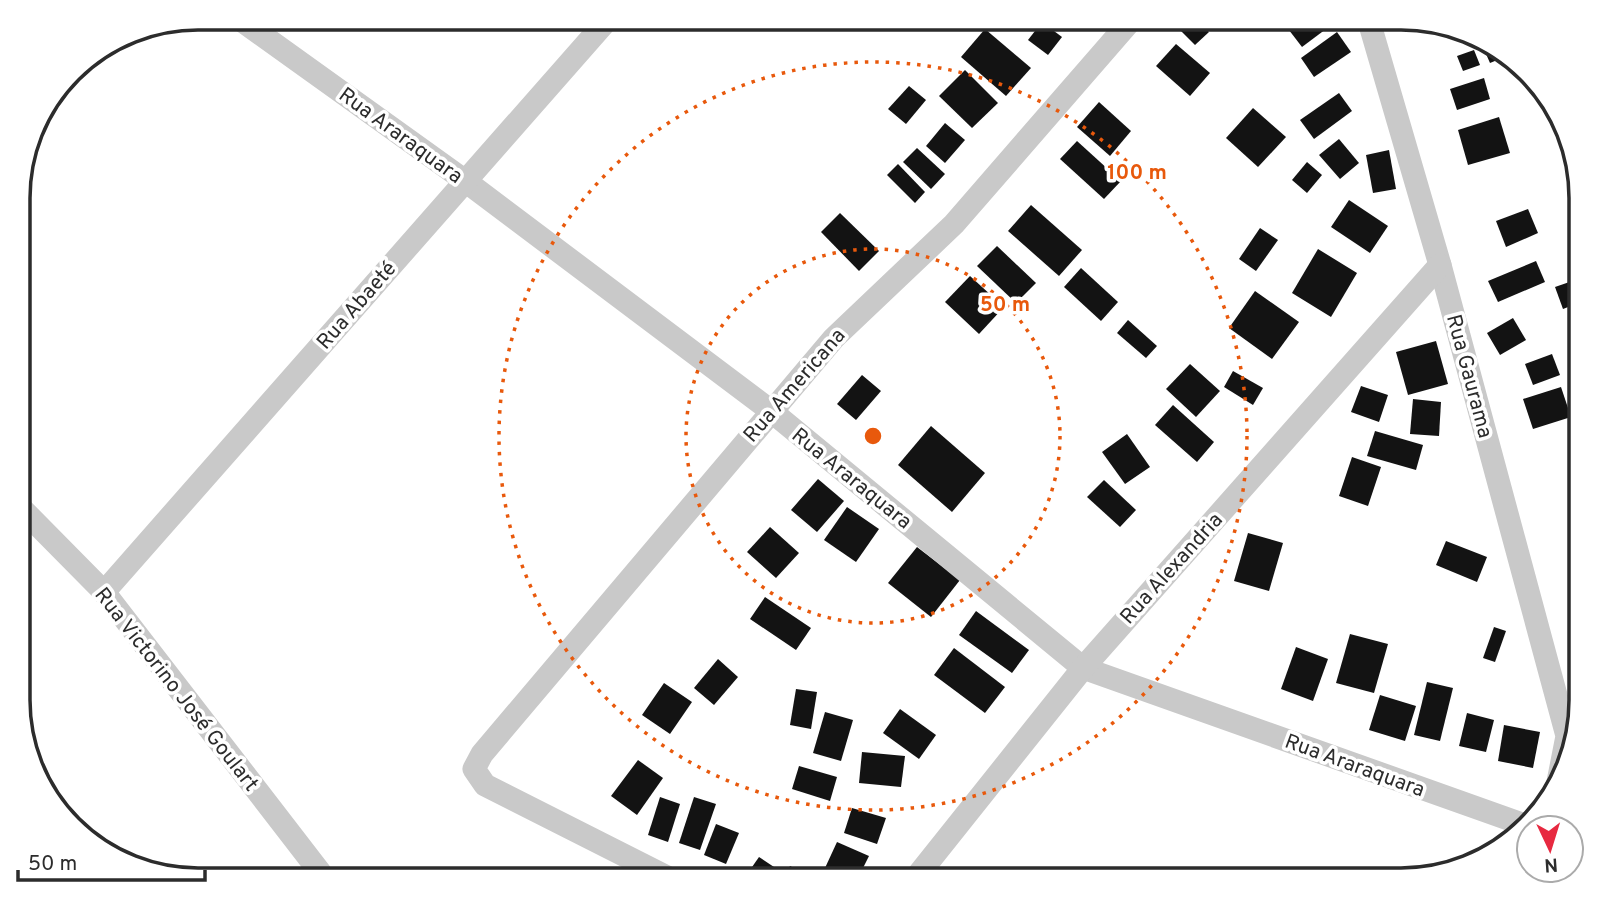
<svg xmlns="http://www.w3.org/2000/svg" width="1599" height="898" font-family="Overpass,sans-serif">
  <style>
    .building { fill: #131313 }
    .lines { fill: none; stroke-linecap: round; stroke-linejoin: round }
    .minor { stroke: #c9c9c9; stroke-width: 23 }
    .ring { fill: none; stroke: #e8590c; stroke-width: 3.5; stroke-dasharray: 3.5 7 }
    .labels { text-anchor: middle; stroke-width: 7; stroke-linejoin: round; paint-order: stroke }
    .street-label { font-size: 21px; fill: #2c2c2c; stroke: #fff }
    .rim { fill: none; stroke: #2c2c2c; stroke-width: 3.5 }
    .centre { fill: #e8590c; stroke: #fff; stroke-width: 3.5 }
    .ring-label { font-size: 21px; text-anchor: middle; font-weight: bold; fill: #e8590c; stroke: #fff; stroke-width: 7; stroke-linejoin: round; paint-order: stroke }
  </style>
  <rect width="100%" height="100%" fill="#fff"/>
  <g class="building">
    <path d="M1168 18H1195L1209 32 1195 45Z"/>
    <path d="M1216 18H1232L1219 24Z"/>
    <path d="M1287 18H1336L1338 20 1302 47 1282 21Z"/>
    <path d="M1042 22 1062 37 1048 55 1028 40Z"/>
    <path d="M985 29 1031 68 1006 96 961 57Z"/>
    <path d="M1337 32 1351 52 1314 77 1301 58Z"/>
    <path d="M1479 38 1491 41 1507 56 1490 63Z"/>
    <path d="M1176 44 1210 73 1190 96 1156 66Z"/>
    <path d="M1474 50 1480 65 1463 71 1457 56Z"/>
    <path d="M965 70 998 103 972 128 939 96Z"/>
    <path d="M1484 78 1490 99 1457 110 1450 89Z"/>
    <path d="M909 86 926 100 906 124 888 109Z"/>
    <path d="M1339 93 1352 111 1314 139 1300 120Z"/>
    <path d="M1099 102 1131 131 1110 156 1077 127Z"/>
    <path d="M1253 108 1286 137 1258 167 1226 138Z"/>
    <path d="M1499 117 1510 153 1468 165 1458 130Z"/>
    <path d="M945 123 965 140 945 163 926 146Z"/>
    <path d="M1339 139 1359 163 1340 179 1319 155Z"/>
    <path d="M1077 141 1121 181 1104 199 1060 159Z"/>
    <path d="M917 148 945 174 931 189 903 162Z"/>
    <path d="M1389 150 1396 189 1373 193 1366 155Z"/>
    <path d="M1307 162 1322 175 1307 193 1292 180Z"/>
    <path d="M898 164 925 192 915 203 887 175Z"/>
    <path d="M1349 200 1388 226 1370 253 1331 227Z"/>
    <path d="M1031 205 1082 250 1059 276 1008 231Z"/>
    <path d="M1528 209 1538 233 1506 247 1496 221Z"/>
    <path d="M840 213 879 251 859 271 821 232Z"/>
    <path d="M1260 228 1278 240 1256 271 1239 259Z"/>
    <path d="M997 246 1036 283 1016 303 977 266Z"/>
    <path d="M1318 249 1357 273 1331 317 1292 293Z"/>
    <path d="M1536 261 1545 282 1498 302 1488 281Z"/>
    <path d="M1081 268 1118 302 1101 321 1064 287Z"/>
    <path d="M970 276 1004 307 979 334 945 302Z"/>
    <path d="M1581 278V302L1563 309 1555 287Z"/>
    <path d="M1255 291 1299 322 1272 359 1229 328Z"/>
    <path d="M1513 318 1526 340 1500 355 1487 333Z"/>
    <path d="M1128 320 1157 346 1146 358 1117 333Z"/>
    <path d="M1436 341 1448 384 1408 395 1396 352Z"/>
    <path d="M1552 354 1560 375 1533 385 1525 364Z"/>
    <path d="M1190 364 1220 391 1196 417 1166 389Z"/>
    <path d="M1233 371 1263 388 1253 405 1224 387Z"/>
    <path d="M862 375 881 391 856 420 837 404Z"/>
    <path d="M1361 386 1388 395 1379 422 1351 412Z"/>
    <path d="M1561 387 1571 417 1533 429 1523 399Z"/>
    <path d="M1413 399 1441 402 1439 436 1410 434Z"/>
    <path d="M1173 405 1214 442 1197 462 1155 425Z"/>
    <path d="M931 426 985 473 952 512 898 465Z"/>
    <path d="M1375 431 1423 445 1416 470 1367 456Z"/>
    <path d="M1127 434 1150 467 1125 484 1102 452Z"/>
    <path d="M1352 457 1381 467 1368 506 1339 496Z"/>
    <path d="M818 479 844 501 817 532 791 510Z"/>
    <path d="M1104 480 1136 510 1120 527 1087 497Z"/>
    <path d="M847 507 879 529 856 562 824 540Z"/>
    <path d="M770 527 799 553 776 578 747 552Z"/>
    <path d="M1248 533 1283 543 1269 591 1234 581Z"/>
    <path d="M1446 541 1487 557 1477 582 1436 565Z"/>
    <path d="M917 547 960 580 931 617 888 583Z"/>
    <path d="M765 597 811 628 796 650 750 619Z"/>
    <path d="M976 611 1029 650 1012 673 959 635Z"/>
    <path d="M1581 617V643L1573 620Z"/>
    <path d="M1494 627 1506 631 1495 662 1483 658Z"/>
    <path d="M1350 634 1388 644 1374 693 1336 683Z"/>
    <path d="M1296 647 1328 659 1313 701 1281 689Z"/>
    <path d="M954 648 1005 687 985 713 934 675Z"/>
    <path d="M718 659 738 677 714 705 694 688Z"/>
    <path d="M1427 682 1453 688 1440 741 1414 735Z"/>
    <path d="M664 683 692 702 670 734 642 715Z"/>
    <path d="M796 689 817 692 811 729 790 725Z"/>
    <path d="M1380 695 1416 706 1405 741 1369 730Z"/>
    <path d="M900 709 936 735 919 759 883 733Z"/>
    <path d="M825 712 853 720 841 761 813 753Z"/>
    <path d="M1467 713 1494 720 1486 752 1459 746Z"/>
    <path d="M1504 725 1540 732 1533 768 1498 761Z"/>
    <path d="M862 752 905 756 901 787 859 783Z"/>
    <path d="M638 760 663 778 637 815 611 796Z"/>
    <path d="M799 766 837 777 830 801 792 789Z"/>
    <path d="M660 797 680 804 668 842 648 835Z"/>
    <path d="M694 797 716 804 700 850 679 843Z"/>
    <path d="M852 808 886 818 877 844 844 833Z"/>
    <path d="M716 824 739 833 726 864 704 855Z"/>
    <path d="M837 842 869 856 857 880H851L825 868Z"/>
    <path d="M759 857 777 869 769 880H743Z"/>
    <path d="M790 866 808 875 805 880H781Z"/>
  </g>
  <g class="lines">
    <g class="minor">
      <path d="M238 18 464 180 771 411 1083 668 1525 825"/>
      <path d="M1368 18 1440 265 1567 736 1556 792"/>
      <path d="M19 506 104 592 326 880"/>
      <path d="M104 592 609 18"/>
      <path d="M673 880 485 785 474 769 482 754 834 338 954 224 1133 18"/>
      <path d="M914 880 1083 668 1440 265"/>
    </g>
  </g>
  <g class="ring">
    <circle cx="873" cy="436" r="187"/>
    <circle cx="873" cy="436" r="374"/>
  </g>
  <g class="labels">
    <g class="street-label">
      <text transform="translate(401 135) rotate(36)" y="7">Rua Araraquara</text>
      <text transform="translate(356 305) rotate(-49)" y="7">Rua Abaeté</text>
      <text transform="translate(1470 376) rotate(75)" y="7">Rua Gaurama</text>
      <text transform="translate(794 385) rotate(-49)" y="7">Rua Americana</text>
      <text transform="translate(852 478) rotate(39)" y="7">Rua Araraquara</text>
      <text transform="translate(1171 568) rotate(-48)" y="7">Rua Alexandria</text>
      <text transform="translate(177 689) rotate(52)" y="7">Rua Victorino José Goulart</text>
      <text transform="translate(1355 765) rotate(20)" y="7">Rua Araraquara</text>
    </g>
  </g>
  <path d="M0 0H1599V898H0ZM198 30H1401A168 168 0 0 1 1569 198V700A168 168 0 0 1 1401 868H198A168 168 0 0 1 30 700V198A168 168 0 0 1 198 30Z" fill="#fff" fill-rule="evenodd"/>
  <path class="rim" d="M198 30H1401A168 168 0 0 1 1569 198V700A168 168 0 0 1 1401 868H198A168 168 0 0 1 30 700V198A168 168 0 0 1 198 30Z"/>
  <circle cx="873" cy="436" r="10" class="centre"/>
  <g class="ring-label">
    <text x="1137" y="179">100 m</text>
    <text x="1005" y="311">50 m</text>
  </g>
  <g transform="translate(1550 849) rotate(176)"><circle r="33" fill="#ffffff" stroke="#ababab" stroke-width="2"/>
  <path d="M0-5L12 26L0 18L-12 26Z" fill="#e72940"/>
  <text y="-10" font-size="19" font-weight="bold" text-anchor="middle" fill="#2c2c2c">N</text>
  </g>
  <path d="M18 870v10h187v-10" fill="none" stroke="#2c2c2c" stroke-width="3.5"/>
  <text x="28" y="870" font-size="21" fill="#2c2c2c" stroke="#ffffff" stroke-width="5" paint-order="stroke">50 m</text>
</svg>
